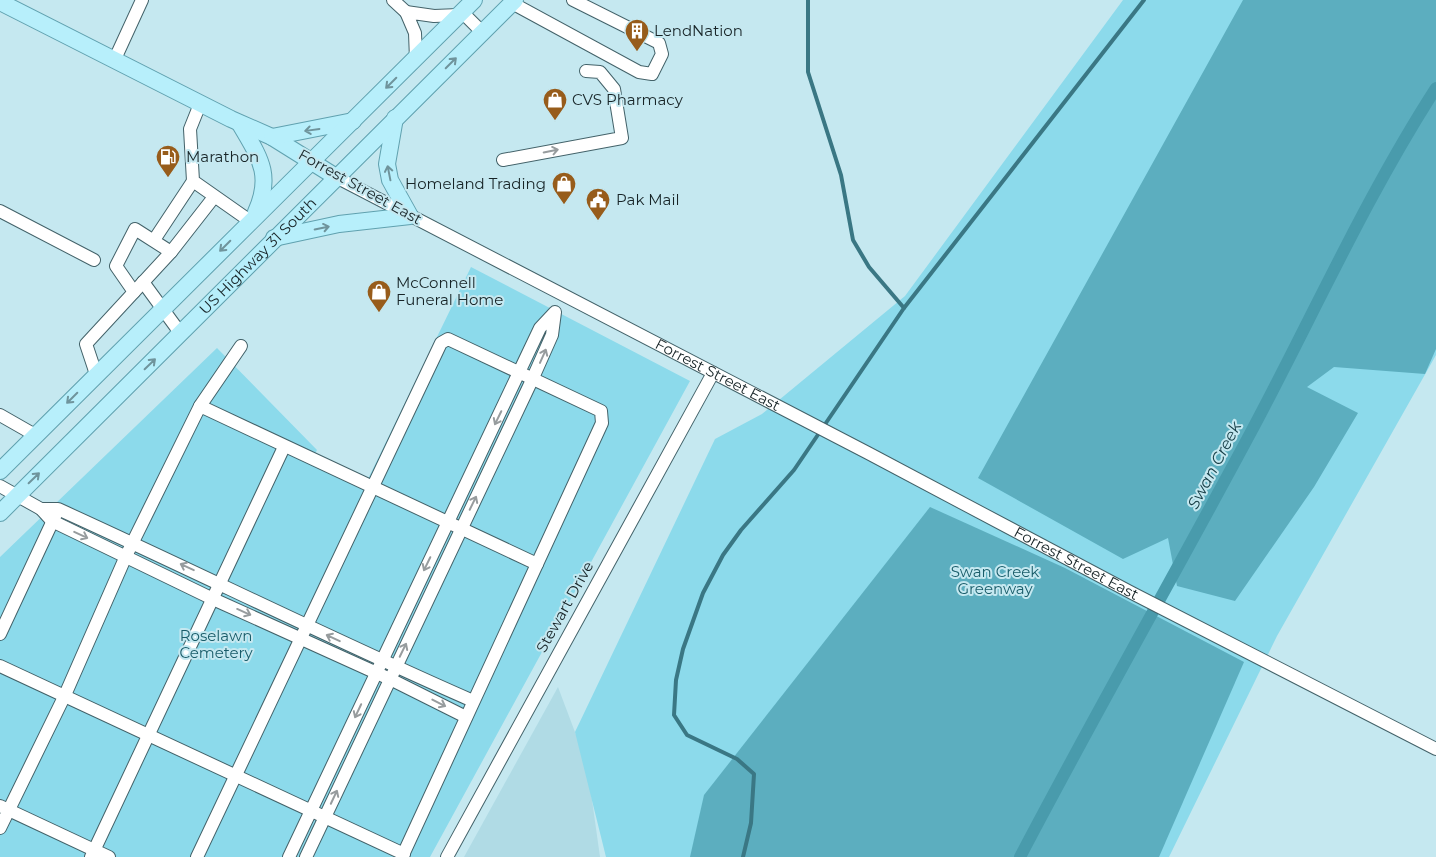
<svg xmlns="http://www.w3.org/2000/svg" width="1436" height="857" font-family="Montserrat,sans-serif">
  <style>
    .built { fill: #b0dbe5 }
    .green { fill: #8cdaeb }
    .forest { fill: #5caebf }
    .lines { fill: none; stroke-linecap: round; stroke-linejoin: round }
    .stream { stroke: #3a7784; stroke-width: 4 }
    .canal { stroke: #499bac; stroke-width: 12 }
    .minor-casing { stroke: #436269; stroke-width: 14 }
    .major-casing { stroke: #60a1af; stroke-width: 18 }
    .minor { stroke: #fff; stroke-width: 12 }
    .major { stroke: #b7effb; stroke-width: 16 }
    .oneway { stroke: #6f949c }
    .oneway2 { stroke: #979c9e }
    .labels { text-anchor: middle; stroke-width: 4; stroke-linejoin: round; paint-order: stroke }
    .poi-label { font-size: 15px; fill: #172427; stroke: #c5e8f0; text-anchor: start }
    .street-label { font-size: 15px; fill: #172427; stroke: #c5e8f0 }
    .park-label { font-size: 15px; fill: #195c69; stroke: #c5e8f0 }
    .water-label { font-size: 16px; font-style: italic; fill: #153c44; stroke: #c5e8f0 }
  </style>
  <rect width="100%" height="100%" fill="#c5e8f0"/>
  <path class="built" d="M558 687 587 764 600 857H464Z"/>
  <g class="green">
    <path d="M1123 0H1436V355L1277 636 1169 857H606L575 732 715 439 762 414 905 296Z"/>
    <path d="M471 267 690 381 430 857H0V557L217 348 317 450 314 456 367 481Z"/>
  </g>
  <g class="forest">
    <path d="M1243 0H1436V349L1425 374 1334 367 1307 387 1358 413 1314 487 1235 601 1177 586 1168 538 1123 559 978 478Z"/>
    <path d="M930 507 1065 568 1244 662 1159 857H690L704 795Z"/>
  </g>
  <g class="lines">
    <g class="stream">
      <path d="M808 0V72L841 175 853 240 869 267 904 308"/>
      <path d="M743 857 751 823 754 774 737 759 687 735 674 715 676 680 683 649 703 593 723 555 741 530 794 470 904 308 1144 0"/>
    </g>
    <path class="canal" d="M1020 857C1095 714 1175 574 1251 432 1312 318 1365 198 1436 88"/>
    <defs>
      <g id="minor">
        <path d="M393 0 406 12"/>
        <path d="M512 3 639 72 652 74 662 54 659 43 573 0"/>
        <path d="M462 12 482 32"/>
        <path d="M416 59 415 33 406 12 434 16 459 15"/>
        <path d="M114 61 142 0"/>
        <path d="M200 104 190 129 193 181 250 221"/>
        <path d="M503 160 622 138 614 89 600 72 586 71"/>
        <path id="s1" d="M336 177 868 453 1132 593 1436 749"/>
        <path d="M0 211 94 260"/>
        <path d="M154 240 193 181"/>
        <path d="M143 282 181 334"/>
        <path d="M134 292 116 266 135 229 171 252"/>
        <path d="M96 374 86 344 171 252 214 197"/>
        <path d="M200 406 241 346"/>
        <path d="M0 415 35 435"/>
        <path d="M0 486 41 509 52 521 213 599 390 679 466 717"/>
        <path d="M41 509H58C197 572 333 640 473 701"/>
        <path d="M0 634 56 514"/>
        <path d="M0 666 404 854"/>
        <path d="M0 806 109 857"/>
        <path d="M0 828 65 695 126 556 200 406 537 564"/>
        <path d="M91 857 284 447"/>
        <path d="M197 857 441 343 448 339 601 411 602 423 402 857"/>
        <path d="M289 857 540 328 555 312 552 335 532 380 306 857"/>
        <path d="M447 857 713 373"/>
      </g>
      <g id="major">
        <path d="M0 2 231 119 272 137 336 177"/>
        <path d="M240 124C259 157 273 174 256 212"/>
        <path d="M272 137 353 121"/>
        <path d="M274 238 339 224 410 216 390 180 387 164 395 118"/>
        <path d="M0 471 474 0"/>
        <path id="s2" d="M0 513 515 0"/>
      </g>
    </defs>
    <use href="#minor" class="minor-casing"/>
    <use href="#major" class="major-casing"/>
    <use href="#minor" class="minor"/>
    <use href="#major" class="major"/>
  </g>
  <defs><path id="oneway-shaft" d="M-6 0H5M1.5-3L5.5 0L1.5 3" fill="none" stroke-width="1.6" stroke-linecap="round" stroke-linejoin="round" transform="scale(1.25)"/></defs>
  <g class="oneway">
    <use href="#oneway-shaft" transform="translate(451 63) rotate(-45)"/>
    <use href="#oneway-shaft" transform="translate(391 83) rotate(135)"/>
    <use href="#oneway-shaft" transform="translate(312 130) rotate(172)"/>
    <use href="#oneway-shaft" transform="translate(389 173) rotate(-101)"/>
    <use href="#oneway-shaft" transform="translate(322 228) rotate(-12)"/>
    <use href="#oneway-shaft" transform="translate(225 246) rotate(135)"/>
    <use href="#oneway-shaft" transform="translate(150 364) rotate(-44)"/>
    <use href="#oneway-shaft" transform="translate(72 398) rotate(135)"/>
    <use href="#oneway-shaft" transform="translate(34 478) rotate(-44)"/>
  </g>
  <g class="oneway2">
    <use href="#oneway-shaft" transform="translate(551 151) rotate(-11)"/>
    <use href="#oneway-shaft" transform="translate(543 356) rotate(-66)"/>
    <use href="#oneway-shaft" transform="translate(498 418) rotate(116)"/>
    <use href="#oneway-shaft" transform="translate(473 503) rotate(-64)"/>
    <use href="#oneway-shaft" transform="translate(81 535) rotate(25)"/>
    <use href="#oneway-shaft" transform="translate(427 564) rotate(116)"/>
    <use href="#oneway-shaft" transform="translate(187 567) rotate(-155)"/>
    <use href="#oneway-shaft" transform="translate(244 612) rotate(24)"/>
    <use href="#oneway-shaft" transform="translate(333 638) rotate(-155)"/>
    <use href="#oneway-shaft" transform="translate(403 650) rotate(-64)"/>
    <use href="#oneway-shaft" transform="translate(439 703) rotate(27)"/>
    <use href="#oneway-shaft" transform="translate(358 711) rotate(115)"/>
    <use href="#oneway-shaft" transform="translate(334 797) rotate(-65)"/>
  </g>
  <defs>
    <symbol id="building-pin" viewBox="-11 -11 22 30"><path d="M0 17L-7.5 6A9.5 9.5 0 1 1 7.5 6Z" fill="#975c1b" stroke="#c5e8f0"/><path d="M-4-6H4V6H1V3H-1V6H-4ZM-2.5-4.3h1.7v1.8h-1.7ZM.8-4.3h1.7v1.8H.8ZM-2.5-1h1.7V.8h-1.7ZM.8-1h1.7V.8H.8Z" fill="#fff"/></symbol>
    <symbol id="shop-pin" viewBox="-11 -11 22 30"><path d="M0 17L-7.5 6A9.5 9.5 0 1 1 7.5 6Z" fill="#975c1b" stroke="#c5e8f0"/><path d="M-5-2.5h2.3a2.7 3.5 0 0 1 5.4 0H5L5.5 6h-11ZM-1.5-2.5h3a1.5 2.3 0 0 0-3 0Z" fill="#fff"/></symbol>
    <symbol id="fuel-pin" viewBox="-11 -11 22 30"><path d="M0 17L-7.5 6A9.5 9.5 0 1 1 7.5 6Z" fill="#975c1b" stroke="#c5e8f0"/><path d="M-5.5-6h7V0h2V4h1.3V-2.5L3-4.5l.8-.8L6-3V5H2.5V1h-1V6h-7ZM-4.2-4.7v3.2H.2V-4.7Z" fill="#fff"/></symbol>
    <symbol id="civic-pin" viewBox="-11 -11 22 30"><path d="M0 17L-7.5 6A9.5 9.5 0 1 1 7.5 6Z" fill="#975c1b" stroke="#c5e8f0"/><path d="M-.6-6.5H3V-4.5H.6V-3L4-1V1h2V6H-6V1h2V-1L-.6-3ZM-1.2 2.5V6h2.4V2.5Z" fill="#fff"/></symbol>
  </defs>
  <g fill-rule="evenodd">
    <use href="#building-pin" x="623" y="17" width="28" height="38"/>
    <use href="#shop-pin" x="541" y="86" width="28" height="38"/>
    <use href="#fuel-pin" x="154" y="143" width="28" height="38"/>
    <use href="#shop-pin" x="550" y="170" width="28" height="38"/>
    <use href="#civic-pin" x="584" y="186" width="28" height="38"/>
    <use href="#shop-pin" x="365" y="278" width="28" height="38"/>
  </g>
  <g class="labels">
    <g class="poi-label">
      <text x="654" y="36">LendNation</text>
      <text x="572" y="105">CVS Pharmacy</text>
      <text x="186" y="162">Marathon</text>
      <text x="546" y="189" text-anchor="end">Homeland Trading</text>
      <text x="616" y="205">Pak Mail</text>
      <text x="396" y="288">McConnell<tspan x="396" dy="17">Funeral Home</tspan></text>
    </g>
    <g class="street-label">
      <text transform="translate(360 187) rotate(29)" y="5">Forrest Street East</text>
      <text dy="5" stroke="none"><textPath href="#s2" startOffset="364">US Highway 31 South</textPath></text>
      <text dy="5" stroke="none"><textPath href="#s1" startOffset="430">Forrest Street East</textPath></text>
      <text dy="5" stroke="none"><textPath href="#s1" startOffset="835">Forrest Street East</textPath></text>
      <text transform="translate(565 607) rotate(-61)" y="5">Stewart Drive</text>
    </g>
    <g class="park-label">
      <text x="995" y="577">Swan Creek<tspan x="995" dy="17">Greenway</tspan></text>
      <text x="216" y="641">Roselawn<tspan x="216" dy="17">Cemetery</tspan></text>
    </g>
    <g class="water-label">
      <text transform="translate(1214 465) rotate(-62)" y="6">Swan Creek</text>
    </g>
  </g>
</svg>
